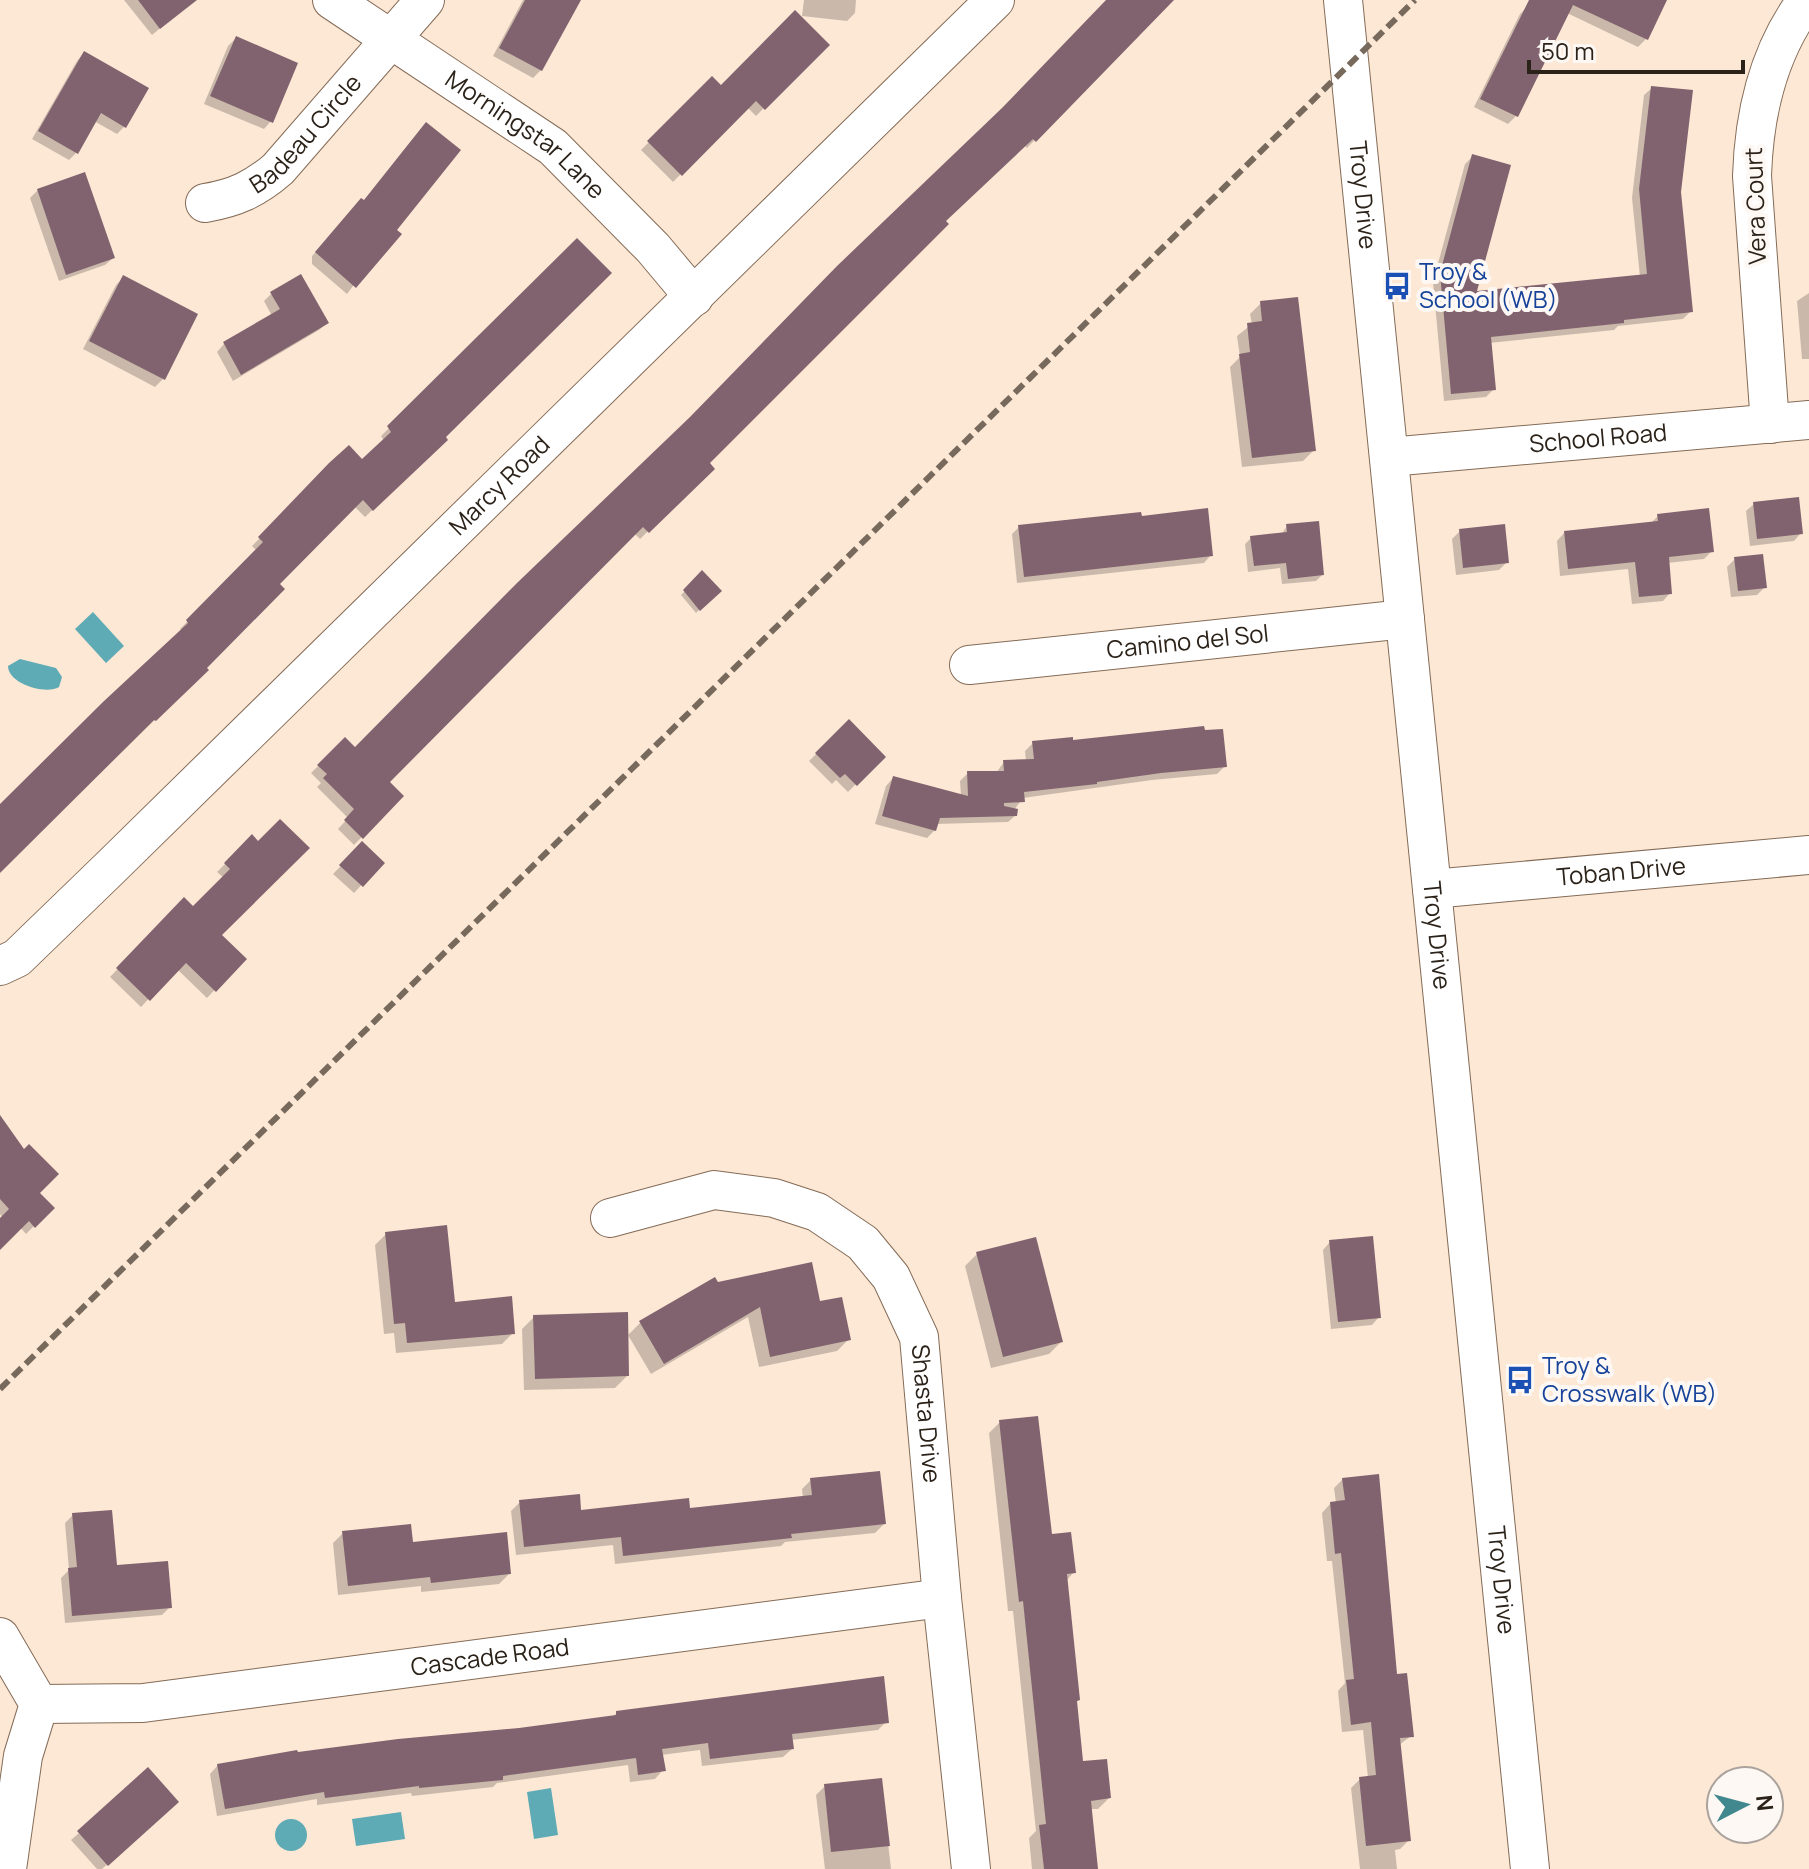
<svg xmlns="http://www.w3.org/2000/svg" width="1809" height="1869" font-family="Manrope,sans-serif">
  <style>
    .water { fill: #5eabb6 }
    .shadow { fill: #0003 }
    .building { fill: #81636f }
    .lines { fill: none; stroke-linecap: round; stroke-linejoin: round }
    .minor-casing { stroke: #836b57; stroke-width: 40 }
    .minor { stroke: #fff; stroke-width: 38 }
    .rail { stroke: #776a5d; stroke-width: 6; stroke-dasharray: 12 6; stroke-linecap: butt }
    .labels { text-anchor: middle; stroke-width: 8; stroke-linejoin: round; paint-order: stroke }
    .street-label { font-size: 24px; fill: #2b2219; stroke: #fef8f4 }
    .transit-label { font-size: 24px; fill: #164399; stroke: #fef8f4; text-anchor: start }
  </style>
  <rect width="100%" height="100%" fill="#fde8d5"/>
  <g class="water">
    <path d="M93 612 124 646 106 663 75 629Z"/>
    <path d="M20 659 56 668 62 677 59 687C46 695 8 684 8 666Z"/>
    <path d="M551 1788 558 1835 534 1839 527 1792Z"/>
    <path d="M401 1812 405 1839 356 1846 352 1819Z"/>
    <circle cx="291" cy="1835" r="16"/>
  </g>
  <g class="shadow">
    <path d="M124 0H194L152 35Z"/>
    <path d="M523 0H579L541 70 533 78 493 56Z"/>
    <path d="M804 0H856L855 13 847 21 802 16Z"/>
    <path d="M1109 0H1171L1027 148 1024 145 944 221 708 463 705 476 640 539 634 533 387 782 402 796 354 845 338 829 348 818 317 787 321 783 311 773 345 740 355 750 1000 113Z"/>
    <path d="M1547 0H1651L1662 5 1646 39 1638 47 1567 13 1516 116 1508 124 1474 107 1520 14 1528 6Z"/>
    <path d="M236 38 271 121 264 129 204 104 228 46Z"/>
    <path d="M827 45 756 116 747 107 673 182 641 150 712 79 721 88Z"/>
    <path d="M84 53 125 126 117 134 94 121 76 153 69 160 32 139 77 61Z"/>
    <path d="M1652 88 1690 312 1683 319 1618 326 1614 330 1489 343 1494 389 1486 397 1444 401 1433 282 1465 164 1472 157 1474 293 1640 277 1632 198 1644 95Z"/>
    <path d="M38 190 113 258 105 265 59 281 30 198Z"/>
    <path d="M354 209 395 230 347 294 312 264V256Z"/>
    <path d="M577 241 443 437 446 440 365 517 354 506 277 584 204 668 206 670 0 871V807L182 631 180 629 257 551 252 546 331 465 362 462 384 441 381 436Z"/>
    <path d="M123 278 163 379 155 387 83 349 116 285Z"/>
    <path d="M1809 293V359H1802L1797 301Z"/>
    <path d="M271 294 327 323 319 330 233 381 217 352 224 344 272 316 264 301Z"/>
    <path d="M1261 303 1314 450 1303 461 1242 467 1230 367 1240 357 1237 336 1252 324 1250 314Z"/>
    <path d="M1754 504 1801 533 1794 541 1750 546 1746 511Z"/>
    <path d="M1658 516 1712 551 1704 559 1667 563 1670 593 1663 601 1632 604 1628 569 1560 576 1557 541 1564 533 1650 524Z"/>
    <path d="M1287 526 1322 575 1316 581 1282 584 1280 568 1248 572 1245 544 1251 538 1281 535Z"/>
    <path d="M1019 527 1211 555 1204 563 1017 583 1012 534Z"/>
    <path d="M1460 531 1507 562 1499 570 1456 575 1452 539Z"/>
    <path d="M1735 559 1765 587 1757 595 1731 597 1727 567Z"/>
    <path d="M702 573 719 591 696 613 681 595Z"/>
    <path d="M849 722 883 757 848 792 836 780 832 784 809 761Z"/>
    <path d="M1071 742 1224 767 1217 774 1152 780 1023 798 1014 810 1016 815 1008 822 936 824 935 830 927 838 875 824 886 786 893 778 961 796 960 781 968 773H996L1004 762 1026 761 1025 751 1033 743Z"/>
    <path d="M252 837 220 935 244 959 207 998 177 969 141 1007 110 977 184 900 193 909 224 878 217 872Z"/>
    <path d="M362 844 382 863 354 893 333 874Z"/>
    <path d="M0 1119 37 1193 52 1208 26 1234 20 1227 0 1247V1221L3 1218 0 1214Z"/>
    <path d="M386 1234 453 1304 513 1333 502 1344 396 1353 394 1333 384 1334 375 1245Z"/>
    <path d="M1330 1242 1379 1317 1372 1325 1331 1329 1323 1250Z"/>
    <path d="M977 1254 1061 1342 1049 1354 991 1368 965 1266Z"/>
    <path d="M714 1279 717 1284 818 1304 849 1339 837 1351 759 1367 748 1317 651 1374 628 1335 640 1323Z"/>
    <path d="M534 1317 627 1376 615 1388 524 1390 522 1329Z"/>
    <path d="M1000 1422 1051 1537 1074 1572 1066 1581 1081 1763 1109 1798 1098 1809H1090L1096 1869H1032L1029 1838 1036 1831 1013 1611H1008L989 1433Z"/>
    <path d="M1343 1479 1411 1736 1399 1745 1409 1840 1400 1849 1395 1850 1397 1869H1360L1351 1788 1360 1779 1368 1778 1363 1730 1342 1732 1338 1691 1345 1683 1332 1561H1327L1322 1513 1330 1504 1336 1503 1334 1488Z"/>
    <path d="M811 1480 884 1524 875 1533 785 1542 781 1546 615 1564 613 1545 516 1555 511 1511 520 1502 579 1512 688 1510 803 1498 802 1489Z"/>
    <path d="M73 1515 115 1567 170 1607 162 1615 65 1623 61 1578 69 1570 65 1523Z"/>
    <path d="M343 1533 411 1545 509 1574 499 1584 421 1592V1586L338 1595 333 1543Z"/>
    <path d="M617 1713 886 1722 878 1730 791 1740 792 1749 783 1757 702 1766 700 1750 661 1755 663 1770 655 1779 630 1782 628 1765 497 1783 493 1787 412 1796 411 1793 317 1805V1799L217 1816 210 1774 218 1765 296 1754 519 1730 612 1717Z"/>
    <path d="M881 1781 891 1869H825L816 1795 825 1786Z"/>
    <path d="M169 1809 102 1869H97L71 1840 79 1833Z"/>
  </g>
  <g class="building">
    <path d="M138 0H197L160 29Z"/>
    <path d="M525 0H581L542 71 499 48Z"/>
    <path d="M1106 0H1174L1036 142 1033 139 946 221 949 224 710 463 715 469 649 533 643 527 390 782 404 796 363 839 344 820 354 809 323 778 327 774 317 765 345 737 355 747 517 583 690 417 837 266 1002 108Z"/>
    <path d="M1529 0H1667L1648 40 1573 5 1518 117 1480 99Z"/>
    <path d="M795 10 830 45 765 110 756 101 682 176 647 141 712 76 721 85Z"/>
    <path d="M236 36 298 63 273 123 210 96Z"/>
    <path d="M84 51 149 88 126 128 101 113 78 154 38 131Z"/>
    <path d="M1651 86 1693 90 1681 192 1693 312 1624 320V323L1491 337 1496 390 1451 394 1440 273 1472 154 1511 165 1477 291 1647 274 1639 189Z"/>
    <path d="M426 122 461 150 397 230 402 234 356 288 315 252 361 198 364 200Z"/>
    <path d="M85 172 115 258 66 275 37 189Z"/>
    <path d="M577 238 612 273 446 437 448 440 373 511 363 500 280 584 285 589 207 668 209 670 156 721 154 720 0 873V804L104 701 188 623 186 620 263 542 258 537 329 463 349 445 362 459 391 432 387 426Z"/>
    <path d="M301 274 329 323 241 375 223 342 280 309 270 292Z"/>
    <path d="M123 275 198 314 165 380 89 341Z"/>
    <path d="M1298 297 1316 451 1252 458 1239 354 1250 352 1247 323 1262 321 1260 301Z"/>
    <path d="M1799 497 1803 534 1757 539 1753 502Z"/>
    <path d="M1208 508 1213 556 1024 577 1018 525 1141 512 1142 516Z"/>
    <path d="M1709 508 1714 552 1669 557 1672 594 1639 597 1635 562 1568 569 1564 531 1658 521 1657 514Z"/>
    <path d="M1319 521 1324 575 1288 579 1286 563 1254 566 1250 536 1287 532 1286 524Z"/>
    <path d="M1505 524 1509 563 1463 568 1459 529Z"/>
    <path d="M1763 554 1767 588 1738 591 1734 557Z"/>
    <path d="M702 570 722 591 700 611 683 590Z"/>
    <path d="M849 719 886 757 857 786 845 774 840 778 815 753Z"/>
    <path d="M1204 726 1205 730 1223 729 1227 767 1161 773 1097 782V784L1024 792 1025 802 1004 803V806L1018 809 1017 816 940 818 936 831 882 816 893 776 968 796 967 771H1004L1003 760 1034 759 1032 741 1073 737V740Z"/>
    <path d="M280 819 310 848 222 935 247 959 216 992 186 963 150 1001 116 968 184 897 193 906 230 869 224 863 252 834 258 841Z"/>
    <path d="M362 841 385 863 363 887 339 865Z"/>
    <path d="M0 1115 24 1149 29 1144 59 1174 40 1193 55 1208 35 1228 29 1221 0 1250V1218L9 1209 0 1199Z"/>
    <path d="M447 1225 455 1302 512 1296 515 1334 407 1343 405 1323 394 1324 385 1232Z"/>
    <path d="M1373 1236 1381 1318 1338 1322 1329 1240Z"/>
    <path d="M1036 1237 1063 1342 1003 1357 976 1252Z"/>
    <path d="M812 1262 820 1301 842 1297 851 1340 770 1357 760 1307 664 1364 639 1321 715 1277 718 1282Z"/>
    <path d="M628 1312 629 1376 535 1379 533 1315Z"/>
    <path d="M1038 1416 1052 1534 1071 1532 1076 1573 1067 1574 1080 1700 1077 1701 1083 1761 1107 1759 1111 1798 1091 1801 1098 1869H1044L1039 1825 1046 1824 1023 1601 1019 1602 999 1420Z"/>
    <path d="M880 1471 886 1524 791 1534 792 1538 623 1556 621 1537 524 1547 519 1500 580 1494 581 1510 689 1498 690 1508 812 1495 810 1478Z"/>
    <path d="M1379 1474 1397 1674 1407 1673 1414 1737 1400 1738 1411 1841 1366 1846 1359 1777 1376 1775 1371 1722 1351 1725 1346 1680 1354 1679 1341 1553 1335 1554 1330 1502 1345 1500 1342 1478Z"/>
    <path d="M112 1510 117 1565 168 1561 172 1608 72 1616 68 1568 77 1567 72 1513Z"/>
    <path d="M411 1524 413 1542 507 1532 511 1574 431 1583 430 1577 348 1586 342 1531Z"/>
    <path d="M884 1676 889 1723 792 1734 794 1749 710 1759 708 1743 662 1749 666 1771 638 1775 636 1758 503 1776V1780L419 1788V1786L325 1798 324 1792 225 1809 217 1764 297 1750 298 1752 398 1739 519 1728 616 1715V1711Z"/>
    <path d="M148 1767 179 1802 108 1866 77 1831Z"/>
    <path d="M882 1778 890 1846 831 1852 824 1784Z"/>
  </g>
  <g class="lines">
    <defs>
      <g id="minor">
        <path id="s1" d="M332 0 553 147 653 248 694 297"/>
        <path id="s2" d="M1343 0 1530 1869"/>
        <path id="s3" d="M205 203C235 198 255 189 278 169L425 0"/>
        <path d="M1770 424 1752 176C1754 114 1769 50 1807 0"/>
        <path id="s4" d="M1389 457 1809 420"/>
        <path id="s5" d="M969 665 1405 619"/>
        <path id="s6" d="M1432 889 1809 855"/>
        <path id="s7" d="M0 966 17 958 109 869 995 0"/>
        <path id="s8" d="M610 1218 714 1190 774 1198 817 1212 863 1243 891 1277 919 1337 942 1598 971 1869"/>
        <path d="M0 1637 39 1704 23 1756 7 1869"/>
        <path id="s9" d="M39 1704 143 1703 942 1598"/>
      </g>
    </defs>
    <use href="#minor" class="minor-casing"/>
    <use href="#minor" class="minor"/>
    <path class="rail" d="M0 1389 1415 0"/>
  </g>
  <defs>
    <symbol id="bus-bare" viewBox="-9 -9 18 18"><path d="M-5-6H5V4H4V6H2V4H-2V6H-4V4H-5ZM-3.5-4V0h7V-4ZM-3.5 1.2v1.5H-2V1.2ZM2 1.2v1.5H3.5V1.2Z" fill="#1a4fb4" stroke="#fef8f4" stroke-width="2.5" paint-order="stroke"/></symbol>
  </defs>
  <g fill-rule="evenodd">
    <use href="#bus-bare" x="1377" y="266" width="40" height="40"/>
    <use href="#bus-bare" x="1500" y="1360" width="40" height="40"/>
  </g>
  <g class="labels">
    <g class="street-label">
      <text dy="8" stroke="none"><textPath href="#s3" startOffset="126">Badeau Circle</textPath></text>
      <text dy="8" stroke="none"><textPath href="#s1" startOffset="236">Morningstar Lane</textPath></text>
      <text dy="8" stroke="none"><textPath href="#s2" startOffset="196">Troy Drive</textPath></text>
      <text transform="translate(1756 206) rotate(-92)" y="8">Vera Court</text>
      <text dy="8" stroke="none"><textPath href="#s4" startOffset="210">School Road</textPath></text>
      <text dy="8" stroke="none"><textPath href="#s7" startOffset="694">Marcy Road</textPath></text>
      <text dy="8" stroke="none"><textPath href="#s5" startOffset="220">Camino del Sol</textPath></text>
      <text dy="8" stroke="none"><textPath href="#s6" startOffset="190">Toban Drive</textPath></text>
      <text dy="8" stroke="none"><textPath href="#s2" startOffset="940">Troy Drive</textPath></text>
      <text dy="8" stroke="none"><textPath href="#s8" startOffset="456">Shasta Drive</textPath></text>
      <text dy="8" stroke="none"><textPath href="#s2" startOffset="1588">Troy Drive</textPath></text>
      <text dy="8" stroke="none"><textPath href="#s9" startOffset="454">Cascade Road</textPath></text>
    </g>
    <g class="transit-label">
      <text x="1419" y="280">Troy &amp;<tspan x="1419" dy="28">School (WB)</tspan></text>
      <text x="1542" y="1374">Troy &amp;<tspan x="1542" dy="28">Crosswalk (WB)</tspan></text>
    </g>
  </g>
  <g transform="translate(1745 1805) rotate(84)"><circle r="38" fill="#fef8f4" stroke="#aaa29c" stroke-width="2"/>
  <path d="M0-6L14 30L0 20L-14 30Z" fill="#40888d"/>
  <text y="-12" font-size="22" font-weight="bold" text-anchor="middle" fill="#2b2219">N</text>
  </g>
  <path d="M1529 60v12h214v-12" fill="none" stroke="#2b2219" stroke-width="4"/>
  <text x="1541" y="60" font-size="24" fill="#2b2219" stroke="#fef8f4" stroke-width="6" paint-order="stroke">50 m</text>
</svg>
